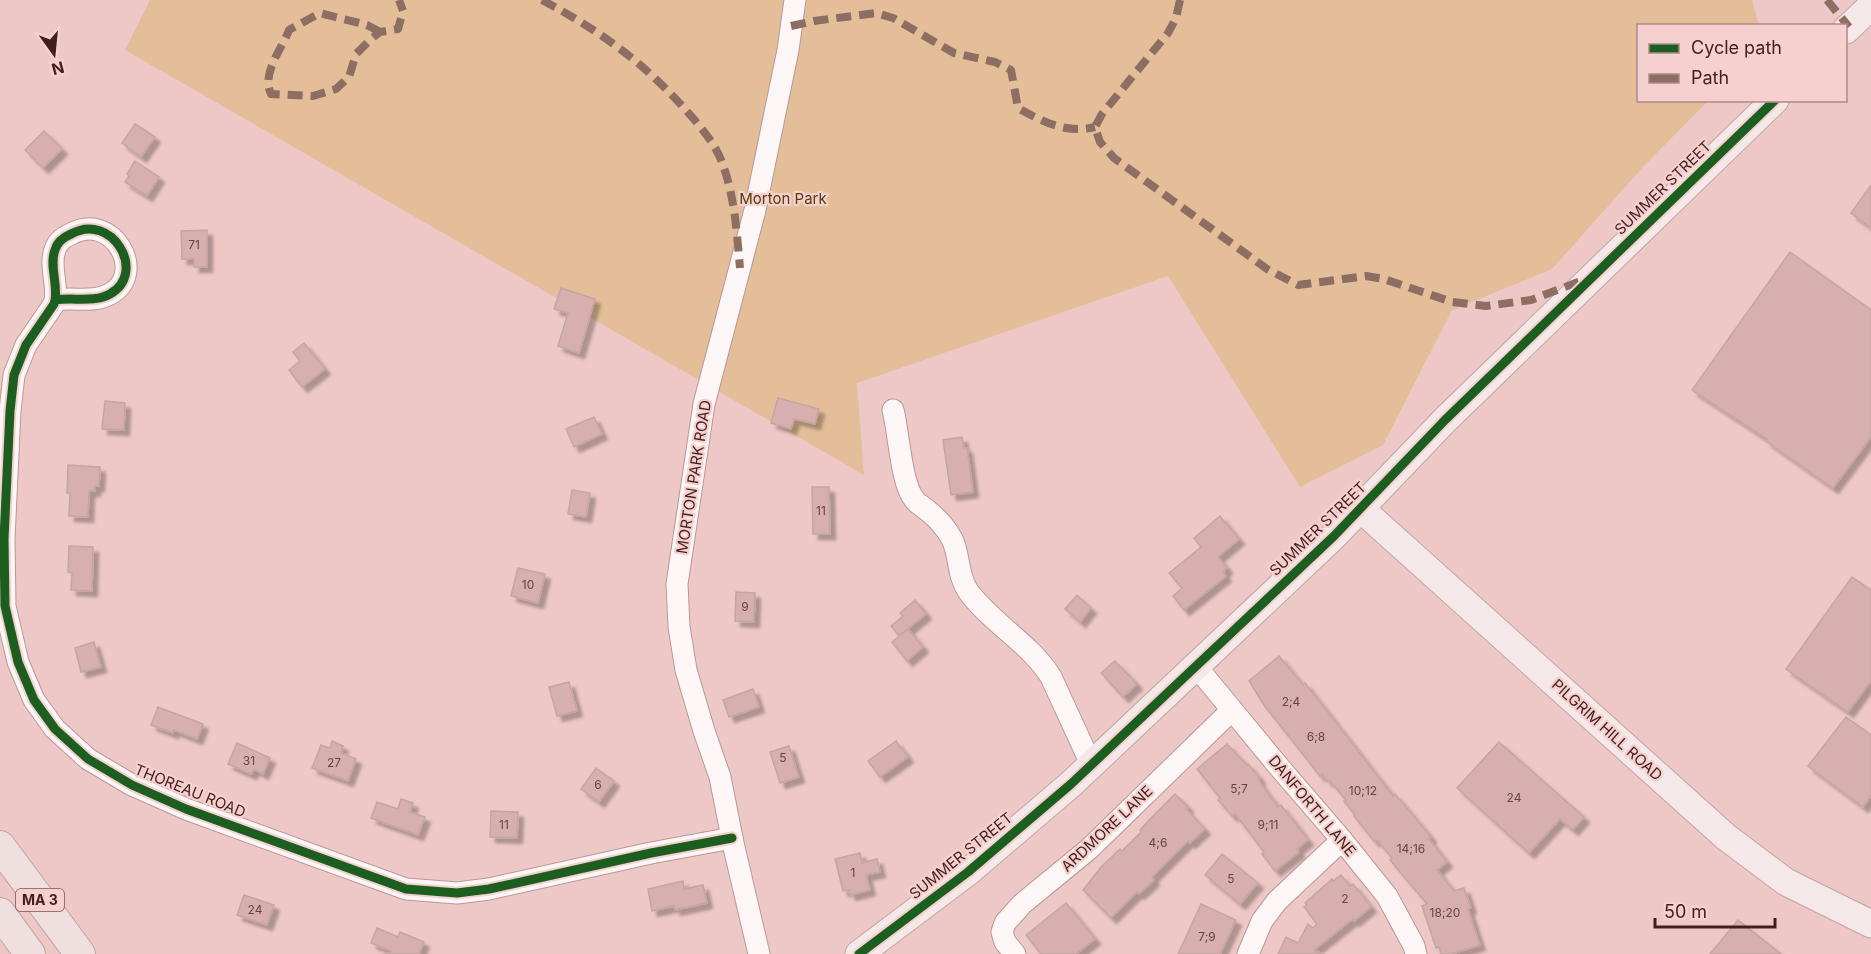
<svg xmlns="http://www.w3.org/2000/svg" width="1871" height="954" font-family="Inter,sans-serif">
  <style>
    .green { fill: #e3be99 }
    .building { fill: #d6afae; stroke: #c5a5a3; stroke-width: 1.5; filter: url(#shadow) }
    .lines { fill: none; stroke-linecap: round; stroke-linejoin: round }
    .minor-casing { stroke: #b89896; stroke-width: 23 }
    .major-casing { stroke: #c2a4a3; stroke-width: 29 }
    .highway-casing { stroke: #c2a4a3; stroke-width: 32 }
    .minor { stroke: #fcf7f6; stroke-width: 21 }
    .major { stroke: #f4e8e8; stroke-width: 27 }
    .highway { stroke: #efdfdf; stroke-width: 30 }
    .quiet { stroke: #8d6e63; stroke-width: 8; stroke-dasharray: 15 8; stroke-linecap: butt }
    .cycleway-casing { stroke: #f5d0ce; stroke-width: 13 }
    .cycleway { stroke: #1b5e20; stroke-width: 9 }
    .labels { text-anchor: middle; stroke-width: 4.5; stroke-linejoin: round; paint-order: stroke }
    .number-label { font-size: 12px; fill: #674444 }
    .shield { fill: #f5d0ce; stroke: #765454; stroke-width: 1.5 }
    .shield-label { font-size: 14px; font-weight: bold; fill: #401f1f }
    .street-label { font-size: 15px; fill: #401f1f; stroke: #f5d0ce }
    .park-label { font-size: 15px; fill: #533c0d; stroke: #f5d0ce }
  </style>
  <defs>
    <filter id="shadow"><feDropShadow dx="5.5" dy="5.5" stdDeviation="1.5" flood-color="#0004"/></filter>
  </defs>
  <rect width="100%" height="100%" fill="#eec8c6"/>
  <path class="green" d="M150 0H1752L1759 25 1638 26V100L1708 101 1642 168 1552 269 1452 310 1383 445 1300 487 1168 276 857 383 864 475 125 50Z"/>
  <g class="building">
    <path d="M135 124 155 137 141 157 122 143Z"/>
    <path d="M44 131 62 149 43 168 25 150Z"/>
    <path d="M135 161 159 177 147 196 125 182 129 176 127 174Z"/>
    <path d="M1871 185V228L1851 213Z"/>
    <path d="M207 230V267H194V259H182L181 231Z"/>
    <path d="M1790 252 1871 310V437L1833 488 1766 441 1767 439 1692 390Z"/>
    <path d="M561 288 595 299 579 353 558 346 568 313 554 309Z"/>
    <path d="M304 343 325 369 302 387 289 370 300 361 293 352Z"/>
    <path d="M778 398 819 409 815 424 794 419 791 429 771 423Z"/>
    <path d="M105 401 125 403 124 430 102 429Z"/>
    <path d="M594 417 602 434 574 447 566 429Z"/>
    <path d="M962 437 964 448H967L973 492 951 495 943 440Z"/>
    <path d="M68 465 100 467 99 486H95V491H89L88 517 69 516 70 493H67Z"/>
    <path d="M812 487H829L830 534H813Z"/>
    <path d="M572 490 590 493 586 517 568 514Z"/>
    <path d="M1220 516 1239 539 1218 557 1227 568 1223 572 1226 576 1184 610 1173 596 1182 588 1169 573 1201 547 1194 538Z"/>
    <path d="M69 546 93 547 92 591 71 590 72 573 68 572Z"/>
    <path d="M518 568 545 574 538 603 511 596Z"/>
    <path d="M1852 577 1871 590V681L1848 712 1786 669Z"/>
    <path d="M736 592 755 593 754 622 735 621Z"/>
    <path d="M1077 595 1091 608 1080 622 1065 609Z"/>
    <path d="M915 600 926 614 899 636 891 626 903 616 900 613Z"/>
    <path d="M908 629 923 647 907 661 892 642Z"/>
    <path d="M94 642 101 667 81 672 75 648Z"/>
    <path d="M1279 656 1303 685 1305 683 1393 796 1395 794 1431 837 1429 839 1447 862 1437 870 1454 891 1464 888 1471 908 1468 909 1480 945 1451 954H1441L1439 947 1436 948 1422 906 1427 904 1390 860 1392 858 1377 840 1374 841 1354 816 1355 815 1344 801 1346 800 1329 780 1327 781 1322 774 1320 776 1264 705 1249 681Z"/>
    <path d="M1115 661 1137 684 1123 697 1101 673Z"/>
    <path d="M569 682 577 711 557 716 549 687Z"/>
    <path d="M753 689 759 707 729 717 723 700Z"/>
    <path d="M158 707 203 724 197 739 174 730 173 733 151 725Z"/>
    <path d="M1846 717 1871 735V796L1863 807 1808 766Z"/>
    <path d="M332 741 343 746 341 753 356 759 348 781 312 768 321 745 330 748Z"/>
    <path d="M896 741 908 757 880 777 868 761Z"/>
    <path d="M1499 742 1584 817 1573 830 1560 819 1529 853 1457 788Z"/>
    <path d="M237 743 270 758 263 774 254 769 251 774 228 764Z"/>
    <path d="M1227 744 1247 765 1248 764 1260 778 1258 779 1263 787 1278 807 1281 805 1308 840 1297 849 1299 852 1275 871 1262 854 1264 852 1235 814 1232 816 1218 800 1220 798 1197 769Z"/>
    <path d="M789 746 799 777 780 783 770 752Z"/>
    <path d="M596 768 614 781 599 802 581 789Z"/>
    <path d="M1175 794 1188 807 1186 809 1205 829 1190 843 1188 841 1152 877 1154 880 1139 894 1137 892 1111 918 1083 890 1101 867 1120 849 1122 851 1141 832 1140 830 1152 817Z"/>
    <path d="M401 799 413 803 410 812 425 817 418 835 371 818 377 802 398 809Z"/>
    <path d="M491 811 518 812 517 838 490 837Z"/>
    <path d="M860 853 862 863 877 859 880 872 866 875 870 890 850 895 849 890 843 891 835 859Z"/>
    <path d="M1222 854 1258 883 1240 904 1205 875Z"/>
    <path d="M1341 875 1350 886 1353 884 1371 907 1354 921 1353 919 1314 950 1322 954H1278L1286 937 1298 943 1308 924 1313 928 1317 924 1304 907 1307 905 1305 903 1332 879 1333 881Z"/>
    <path d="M683 881 684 889 703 885 707 903 675 910 674 906 652 911 648 889Z"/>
    <path d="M244 895 274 905 267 925 237 915Z"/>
    <path d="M1066 903 1095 939 1076 954H1041L1026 935Z"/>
    <path d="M1201 904 1236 920 1220 954H1178Z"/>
    <path d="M1738 920 1781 954H1710Z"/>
    <path d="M377 928 398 937 400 932 424 942 419 954H389L391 951 371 943Z"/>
  </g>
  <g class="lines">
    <defs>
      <g id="minor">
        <path d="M55 300C58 284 49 265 55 250 57 242 64 237 71 234 112 211 148 273 110 294 94 303 73 297 55 300L54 304 26 345 14 375 10 411 4 539 5 606 18 662 34 700 55 729 88 759 132 785 186 809 406 889 457 893 489 889 651 853 732 838"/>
        <path d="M893 410C899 433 901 483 914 499 917 504 924 507 928 511 937 518 946 528 952 539 960 555 957 575 968 591 992 624 1030 643 1051 677L1091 764"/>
        <path d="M1195 665 1280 768 1342 840 1387 896 1414 946 1416 954"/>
        <path d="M759 954 733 843 720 777 704 731 686 670 679 627 677 584 704 404 755 210 788 50 795 0"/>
        <path d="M1015 954 1005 942 1002 932 1005 923 1022 904 1089 849 1232 710"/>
        <path d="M1248 954 1262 921 1277 901 1342 840"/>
      </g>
      <g id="major">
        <path d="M1846 30 1871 6"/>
        <path d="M1361 509 1726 837 1786 882 1871 924"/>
        <path d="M859 954 968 872 1071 784 1334 536 1445 420 1775 100"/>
      </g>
      <g id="highway">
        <path d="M0 846 80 954"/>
        <path d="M0 913 30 954"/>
      </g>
    </defs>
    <use href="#minor" class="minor-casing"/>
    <use href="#major" class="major-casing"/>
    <use href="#highway" class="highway-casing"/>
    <use href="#minor" class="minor"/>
    <use href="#major" class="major"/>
    <use href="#highway" class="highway"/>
    <g class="quiet">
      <path d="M542 0C598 30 640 59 684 108 700 126 717 145 724 168 735 200 737 235 740 268"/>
      <path d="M1180 0 1176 18 1168 33 1102 114 1095 127 1100 142 1114 158 1267 269 1298 285 1366 276 1384 279 1452 302 1486 306 1531 300 1586 279"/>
      <path d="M1827 0 1849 27"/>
      <path d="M791 26 814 21 876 13 893 18 954 53 995 62 1011 70 1018 108C1043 122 1066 134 1095 127"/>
      <path d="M380 32 367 25 320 13 289 30C282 49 261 73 271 94L313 96 336 89 349 77 356 54 370 40 380 32 398 29 403 11 399 0"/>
    </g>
    <defs>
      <g id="cycleway">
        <path d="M55 300C58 284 49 265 55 250 57 242 64 237 71 234 112 211 148 273 110 294 94 303 73 297 55 300L54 304 26 345 14 375 10 411 4 539 5 606 18 662 34 700 55 729 88 759 132 785 186 809 406 889 457 893 489 889 651 853 732 838"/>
        <path d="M859 954 968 872 1071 784 1334 536 1445 420 1775 100"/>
      </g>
    </defs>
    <use href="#cycleway" class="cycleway-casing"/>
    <use href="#cycleway" class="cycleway"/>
  </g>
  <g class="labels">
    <g class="number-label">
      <text x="194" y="249">71</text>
      <text x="821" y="515">11</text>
      <text x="528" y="589">10</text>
      <text x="745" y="611">9</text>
      <text x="1291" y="706">2;4</text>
      <text x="1316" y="741">6;8</text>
      <text x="783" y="762">5</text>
      <text x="249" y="765">31</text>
      <text x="334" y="767">27</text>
      <text x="598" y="789">6</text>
      <text x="1239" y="793">5;7</text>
      <text x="1363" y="795">10;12</text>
      <text x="1514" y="802">24</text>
      <text x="504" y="829">11</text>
      <text x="1268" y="829">9;11</text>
      <text x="1158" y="847">4;6</text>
      <text x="1411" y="853">14;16</text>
      <text x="853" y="877">1</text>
      <text x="1231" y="883">5</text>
      <text x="1345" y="903">2</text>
      <text x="255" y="914">24</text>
      <text x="1445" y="917">18;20</text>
      <text x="1207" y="941">7;9</text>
    </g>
    <rect class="shield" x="16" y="889" width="48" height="22" rx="4.5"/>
    <g class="shield-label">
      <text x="40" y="905">MA 3</text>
    </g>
    <g class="street-label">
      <text transform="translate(1663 188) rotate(-44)" y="5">SUMMER STREET</text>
      <text transform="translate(694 477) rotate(-81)" y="5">MORTON PARK ROAD</text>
      <text transform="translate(1318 529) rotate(-44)" y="5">SUMMER STREET</text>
      <text transform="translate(1607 730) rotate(42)" y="5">PILGRIM HILL ROAD</text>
      <text transform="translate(190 791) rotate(22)" y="5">THOREAU ROAD</text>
      <text transform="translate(1312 806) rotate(50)" y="5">DANFORTH LANE</text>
      <text transform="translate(1107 829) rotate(-43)" y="5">ARDMORE LANE</text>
      <text transform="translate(961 856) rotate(-39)" y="5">SUMMER STREET</text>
    </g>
    <g class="park-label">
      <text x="783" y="204">Morton Park</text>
    </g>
  </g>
  <rect x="1637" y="24" width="210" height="78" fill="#f5d0ce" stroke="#ad8988" stroke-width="1.5"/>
  <rect x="1649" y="44" width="30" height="9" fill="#1b5e20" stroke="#ad8988" stroke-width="1.5"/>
  <text x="1691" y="54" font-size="18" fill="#401f1f">Cycle path</text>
  <rect x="1649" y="74" width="30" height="9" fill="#8d6e63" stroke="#ad8988" stroke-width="1.5"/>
  <text x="1691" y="84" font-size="18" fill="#401f1f">Path</text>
  <g transform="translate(54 54) rotate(165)" stroke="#f5d0ce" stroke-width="4.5" paint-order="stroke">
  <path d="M0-4.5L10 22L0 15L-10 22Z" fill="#401f1f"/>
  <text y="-9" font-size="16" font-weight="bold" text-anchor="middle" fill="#401f1f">N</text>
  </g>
  <path d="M1655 918v9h120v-9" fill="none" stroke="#401f1f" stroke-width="3"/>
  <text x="1664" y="918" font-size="18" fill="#401f1f" stroke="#f5d0ce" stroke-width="4.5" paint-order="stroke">50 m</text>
</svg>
